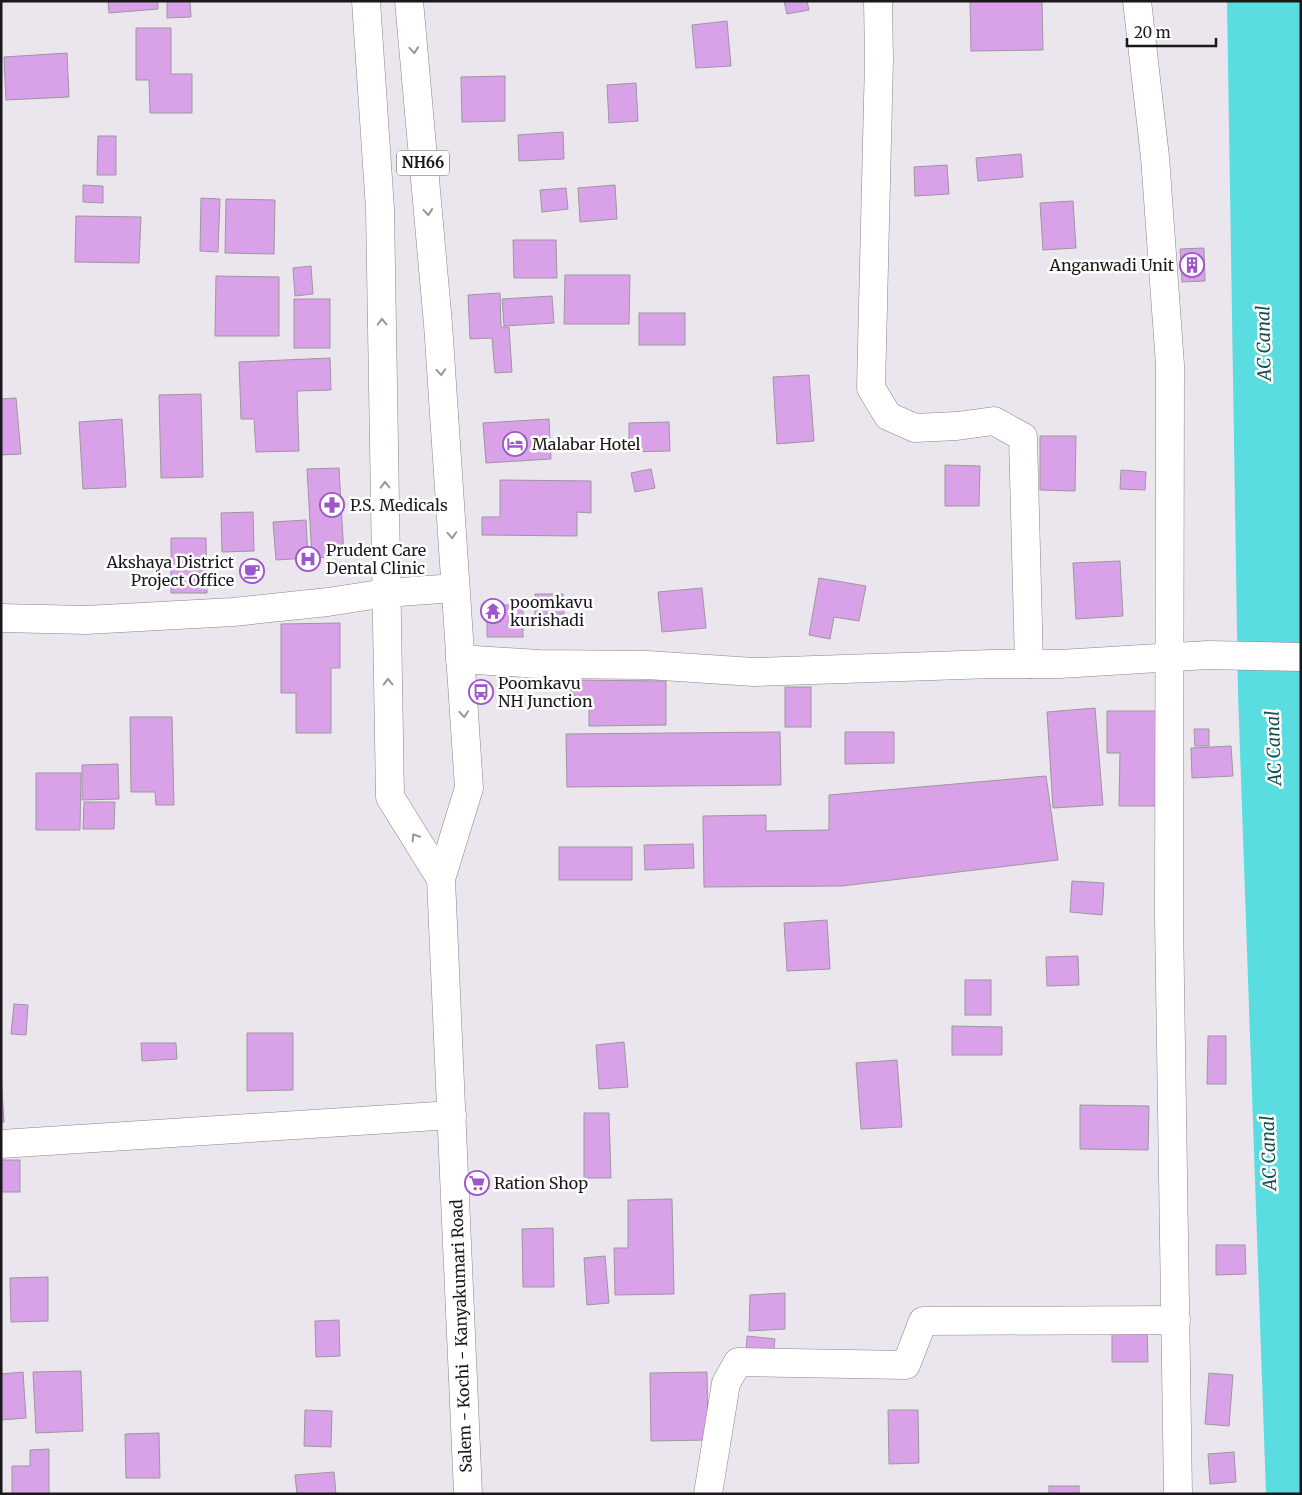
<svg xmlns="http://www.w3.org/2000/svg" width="1302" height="1495" font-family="Merriweather,serif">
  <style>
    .water { fill: #59dde0 }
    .building { fill: #d9a1e8; stroke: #9d979f }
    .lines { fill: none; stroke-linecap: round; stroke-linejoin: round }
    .minor-casing { stroke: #8a848b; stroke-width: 29 }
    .highway-casing { stroke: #8a848b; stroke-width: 29 }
    .minor { stroke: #fff; stroke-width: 28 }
    .highway { stroke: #fff; stroke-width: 28 }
    .oneway { stroke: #989798 }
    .labels { text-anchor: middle; stroke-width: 5; stroke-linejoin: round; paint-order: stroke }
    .shield { fill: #fff; stroke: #5f5d5f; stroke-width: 1 }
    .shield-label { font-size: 15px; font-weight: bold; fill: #1b181b }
    .poi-label { font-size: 16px; fill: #1b181b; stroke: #fff; text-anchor: start }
    .street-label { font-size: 16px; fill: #1b181b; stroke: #fff }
    .water-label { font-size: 18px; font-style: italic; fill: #175051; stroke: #fff }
  </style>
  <rect width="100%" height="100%" fill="#ebe5ed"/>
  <path class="water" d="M1227 1H1301V1494H1266L1238 693Z"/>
  <g class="building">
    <path d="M108 1H158V9L109 13Z"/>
    <path d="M167 1H190L191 17 167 18Z"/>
    <path d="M784 1H807L809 10 787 14Z"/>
    <path d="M970 1H1042L1043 50 971 51Z"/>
    <path d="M727 21 731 66 696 68 692 25Z"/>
    <path d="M136 28H171V74H192V113H150L149 80H136Z"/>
    <path d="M67 53 69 97 6 100 4 57Z"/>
    <path d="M505 76V121L462 122 461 77Z"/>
    <path d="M636 83 638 121 609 123 607 85Z"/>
    <path d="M563 132 564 159 519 161 518 135Z"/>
    <path d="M98 136H116V175H97Z"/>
    <path d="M1021 154 1023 177 978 181 976 158Z"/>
    <path d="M947 165 949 194 915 196 914 167Z"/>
    <path d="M83 185 103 186V203L83 202Z"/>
    <path d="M615 185 617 219 580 222 578 188Z"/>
    <path d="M566 188 568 209 542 212 540 190Z"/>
    <path d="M201 198 220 199 218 252 200 251Z"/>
    <path d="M226 199 275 200 274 254 225 253Z"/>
    <path d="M1073 201 1076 248 1043 250 1040 203Z"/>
    <path d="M76 216 141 217 139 263 75 262Z"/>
    <path d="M513 240H556L557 278H514Z"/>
    <path d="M1204 248 1205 281 1182 282 1180 249Z"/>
    <path d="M311 266 313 294 295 296 293 268Z"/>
    <path d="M565 275H630L629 324H564Z"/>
    <path d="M216 276 279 277V336H215Z"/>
    <path d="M500 293 501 327H509L512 372 495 373 492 338 470 339 468 295Z"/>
    <path d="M552 296 554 323 504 326 502 299Z"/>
    <rect x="294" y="299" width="36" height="49"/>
    <rect x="639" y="313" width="46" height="32"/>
    <path d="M330 358 331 390 297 391 299 451 256 452 254 419H241L239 362Z"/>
    <path d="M809 375 814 441 777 444 773 377Z"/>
    <path d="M201 394 203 477 161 478 159 395Z"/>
    <path d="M16 398 21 454 1 455V399Z"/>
    <path d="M122 419 126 487 83 489 79 422Z"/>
    <path d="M549 419 551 459 486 463 483 423Z"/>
    <path d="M669 422 670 451 629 452V423Z"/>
    <path d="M1040 436H1076L1075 491 1040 490Z"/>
    <path d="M945 465 980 466 979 506H945Z"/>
    <path d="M339 468 344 556 312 558 307 469Z"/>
    <path d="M651 469 655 488 635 492 631 473Z"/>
    <path d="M1121 470 1146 472 1145 490 1120 489Z"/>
    <path d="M500 480 591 481V513L577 512V536L482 535V517H500Z"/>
    <path d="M253 512 254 551 222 552 221 513Z"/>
    <path d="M306 520 308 558 276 560 273 522Z"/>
    <path d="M171 538H206L207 593H171Z"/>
    <path d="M1120 561 1123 616 1076 619 1073 563Z"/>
    <path d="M819 578 866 586 859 621 834 617 830 639 809 635Z"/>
    <path d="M702 588 706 628 662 632 658 592Z"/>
    <path d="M535 594H563L564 614 535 615Z"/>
    <rect x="487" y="605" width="36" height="32"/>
    <path d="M340 623V668H331V733H296V693H281V624Z"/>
    <path d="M571 680 666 681V725L589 726V696H571Z"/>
    <rect x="785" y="687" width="26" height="40"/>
    <path d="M1095 708 1103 805 1053 808 1047 712Z"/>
    <path d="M1107 711H1158L1157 806H1119L1120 753H1107Z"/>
    <path d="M130 717H172L174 805H156L155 792H131Z"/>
    <path d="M1194 729H1209V746H1195Z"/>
    <path d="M780 732 781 785 567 787 566 734Z"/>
    <path d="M845 732H894V763L845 764Z"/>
    <path d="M1231 746 1233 776 1192 778 1191 748Z"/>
    <path d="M118 764 119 799 82 800V765Z"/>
    <path d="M36 773H81L80 830H36Z"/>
    <path d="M1046 776 1058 860 842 886 704 887 703 816 766 815V831L829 830V795Z"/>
    <path d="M84 802H115L114 829H83Z"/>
    <path d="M693 844 694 868 645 870 644 845Z"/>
    <rect x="559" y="847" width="73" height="33"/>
    <path d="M1072 881 1104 883 1102 915 1070 912Z"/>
    <path d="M827 920 830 969 787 971 784 923Z"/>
    <path d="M1078 956 1079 985 1047 986 1046 957Z"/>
    <rect x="965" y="980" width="26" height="35"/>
    <path d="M14 1004 28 1005 26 1035 11 1034Z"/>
    <path d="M952 1026 1002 1027V1055H952Z"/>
    <path d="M247 1033H293V1090L247 1091Z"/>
    <path d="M1208 1036H1226V1084H1207Z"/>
    <path d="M624 1042 628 1087 599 1089 596 1045Z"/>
    <path d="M141 1043H176L177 1059 142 1061Z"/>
    <path d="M897 1060 902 1127 861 1129 856 1063Z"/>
    <path d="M1 1074 4 1122H1Z"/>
    <path d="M1080 1105 1149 1106 1148 1150 1080 1149Z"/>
    <path d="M584 1113H609L611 1178H584Z"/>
    <rect x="1" y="1160" width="19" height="32"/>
    <path d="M672 1199 674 1294 615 1295 614 1248H628V1200Z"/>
    <path d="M553 1228 554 1287H523L522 1229Z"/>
    <path d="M1216 1245H1245L1246 1274 1216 1275Z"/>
    <path d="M605 1256 609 1303 587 1305 584 1258Z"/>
    <path d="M48 1277V1321L11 1322 10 1278Z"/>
    <path d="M785 1293V1329L749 1331 750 1295Z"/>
    <path d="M339 1320 340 1356 316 1357 315 1321Z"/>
    <path d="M1112 1327H1147L1148 1362H1112Z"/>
    <path d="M747 1336 775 1339 773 1357 746 1355Z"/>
    <path d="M81 1371 83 1431 36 1433 33 1372Z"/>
    <path d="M23 1372 26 1418 1 1420V1374Z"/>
    <path d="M707 1372 708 1440 651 1441 650 1373Z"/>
    <path d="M1209 1373 1233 1375 1229 1426 1205 1424Z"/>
    <path d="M305 1410 332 1411 331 1447 304 1446Z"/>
    <path d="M888 1410H918L919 1463 889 1464Z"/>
    <path d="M159 1433 160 1478H126L125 1434Z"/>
    <path d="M49 1449V1494H12V1466H30V1450Z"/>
    <path d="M1234 1452 1236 1482 1210 1484 1208 1454Z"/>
    <path d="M334 1472 336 1494H297L295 1475Z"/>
    <rect x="1049" y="1486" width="30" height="8"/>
  </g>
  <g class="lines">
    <defs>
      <g id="minor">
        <path d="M878 1 879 60 871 388 888 416 915 428 957 426 994 421 1023 437 1029 664"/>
        <path d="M1137 1 1155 157 1170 365 1169 919 1178 1494"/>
        <path d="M1 618 86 620 233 612 328 602 386 593 455 588"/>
        <path d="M460 659 539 664 647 665 754 672 992 664H1060L1208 655 1301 657"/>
        <path d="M1 1144 452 1115"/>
        <path d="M708 1494 726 1383 738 1362 906 1365 923 1321 1176 1320"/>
      </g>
      <g id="highway">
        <path d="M366 1 380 209 390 797 441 879"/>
        <path d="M409 1 438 324 469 788 441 879 468 1494"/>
      </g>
    </defs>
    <use href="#minor" class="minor-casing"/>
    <use href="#highway" class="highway-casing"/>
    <use href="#minor" class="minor"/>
    <use href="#highway" class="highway"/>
  </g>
  <defs><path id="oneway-chevron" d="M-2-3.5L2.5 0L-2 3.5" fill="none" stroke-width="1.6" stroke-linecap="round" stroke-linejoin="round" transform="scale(1.25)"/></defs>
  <g class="oneway">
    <use href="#oneway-chevron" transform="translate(414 50) rotate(85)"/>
    <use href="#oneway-chevron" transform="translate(428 212) rotate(85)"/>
    <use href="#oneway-chevron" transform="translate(382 322) rotate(-91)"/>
    <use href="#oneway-chevron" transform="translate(441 372) rotate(86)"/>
    <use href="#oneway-chevron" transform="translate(385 485) rotate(-91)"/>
    <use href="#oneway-chevron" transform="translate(452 535) rotate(86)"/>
    <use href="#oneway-chevron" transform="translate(388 682) rotate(-91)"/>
    <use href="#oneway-chevron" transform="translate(464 714) rotate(86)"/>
    <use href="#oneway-chevron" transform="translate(415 837) rotate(-122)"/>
  </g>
  <defs>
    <symbol id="building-ring" viewBox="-11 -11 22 22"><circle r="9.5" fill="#fff" stroke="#9f56ca" stroke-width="1.5"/><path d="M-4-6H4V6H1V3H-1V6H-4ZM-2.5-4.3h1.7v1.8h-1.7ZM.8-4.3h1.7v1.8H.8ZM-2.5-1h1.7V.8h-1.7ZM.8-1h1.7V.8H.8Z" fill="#9f56ca"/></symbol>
    <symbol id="hotel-ring" viewBox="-11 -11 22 22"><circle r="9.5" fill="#fff" stroke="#9f56ca" stroke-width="1.5"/><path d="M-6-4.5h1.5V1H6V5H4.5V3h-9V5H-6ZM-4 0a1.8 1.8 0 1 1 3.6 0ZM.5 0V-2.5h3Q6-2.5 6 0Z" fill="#9f56ca"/></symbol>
    <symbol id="pharmacy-ring" viewBox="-11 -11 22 22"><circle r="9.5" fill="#fff" stroke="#9f56ca" stroke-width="1.5"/><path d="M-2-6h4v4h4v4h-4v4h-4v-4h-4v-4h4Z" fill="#9f56ca"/></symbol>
    <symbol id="hospital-ring" viewBox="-11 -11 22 22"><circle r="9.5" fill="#fff" stroke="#9f56ca" stroke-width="1.5"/><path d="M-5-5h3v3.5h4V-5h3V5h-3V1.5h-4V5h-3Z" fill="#9f56ca"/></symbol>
    <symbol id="cafe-ring" viewBox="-11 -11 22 22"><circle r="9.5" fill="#fff" stroke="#9f56ca" stroke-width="1.5"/><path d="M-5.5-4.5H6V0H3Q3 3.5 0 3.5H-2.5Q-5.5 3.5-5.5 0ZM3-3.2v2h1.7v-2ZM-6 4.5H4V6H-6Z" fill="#9f56ca"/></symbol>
    <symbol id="temple-ring" viewBox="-11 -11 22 22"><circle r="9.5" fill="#fff" stroke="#9f56ca" stroke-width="1.5"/><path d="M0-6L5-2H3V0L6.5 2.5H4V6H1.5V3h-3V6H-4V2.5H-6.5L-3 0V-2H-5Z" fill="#9f56ca"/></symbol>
    <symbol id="bus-ring" viewBox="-11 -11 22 22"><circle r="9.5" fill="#fff" stroke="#9f56ca" stroke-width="1.5"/><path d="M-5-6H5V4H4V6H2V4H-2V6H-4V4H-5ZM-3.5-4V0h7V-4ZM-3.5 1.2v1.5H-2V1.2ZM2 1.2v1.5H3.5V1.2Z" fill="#9f56ca"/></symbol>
    <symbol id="supermarket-ring" viewBox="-11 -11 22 22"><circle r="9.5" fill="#fff" stroke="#9f56ca" stroke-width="1.5"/><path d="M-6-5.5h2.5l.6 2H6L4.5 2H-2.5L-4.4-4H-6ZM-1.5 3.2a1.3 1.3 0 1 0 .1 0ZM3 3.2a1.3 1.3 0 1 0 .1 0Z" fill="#9f56ca"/></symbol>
  </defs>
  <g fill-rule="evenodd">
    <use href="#building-ring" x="1178" y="251" width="28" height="28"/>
    <use href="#hotel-ring" x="501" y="430" width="28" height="28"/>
    <use href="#pharmacy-ring" x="318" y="491" width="28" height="28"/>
    <use href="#hospital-ring" x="294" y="545" width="28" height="28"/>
    <use href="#cafe-ring" x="238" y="557" width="28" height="28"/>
    <use href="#temple-ring" x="479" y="597" width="28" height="28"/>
    <use href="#bus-ring" x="467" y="678" width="28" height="28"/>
    <use href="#supermarket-ring" x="463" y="1169" width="28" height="28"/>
  </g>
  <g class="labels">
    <rect class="shield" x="397" y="150.5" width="52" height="25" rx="4"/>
    <g class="shield-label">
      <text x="423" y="168">NH66</text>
    </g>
    <g class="poi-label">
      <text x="1174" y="271" text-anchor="end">Anganwadi Unit</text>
      <text x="532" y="450">Malabar Hotel</text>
      <text x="350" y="511">P.S. Medicals</text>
      <text x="326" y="556">Prudent Care<tspan x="326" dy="18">Dental Clinic</tspan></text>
      <text x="234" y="568" text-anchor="end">Akshaya District<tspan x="234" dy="18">Project Office</tspan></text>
      <text x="510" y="608">poomkavu<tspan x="510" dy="18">kurishadi</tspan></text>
      <text x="498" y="689">Poomkavu<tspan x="498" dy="18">NH Junction</tspan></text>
      <text x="494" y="1189">Ration Shop</text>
    </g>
    <g class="street-label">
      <text transform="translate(461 1336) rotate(-92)" y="6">Salem - Kochi - Kanyakumari Road</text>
    </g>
    <g class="water-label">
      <text transform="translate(1264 343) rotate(-91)" y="6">AC Canal</text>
      <text transform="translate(1274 748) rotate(-92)" y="6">AC Canal</text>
      <text transform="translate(1269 1153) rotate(-92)" y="6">AC Canal</text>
    </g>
  </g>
  <rect width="1302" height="1495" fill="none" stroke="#1b181b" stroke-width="5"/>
  <path d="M1127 38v8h89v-8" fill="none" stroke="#1b181b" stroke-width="2.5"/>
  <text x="1134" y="38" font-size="15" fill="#1b181b" stroke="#ffffff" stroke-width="4" paint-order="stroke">20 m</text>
</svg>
